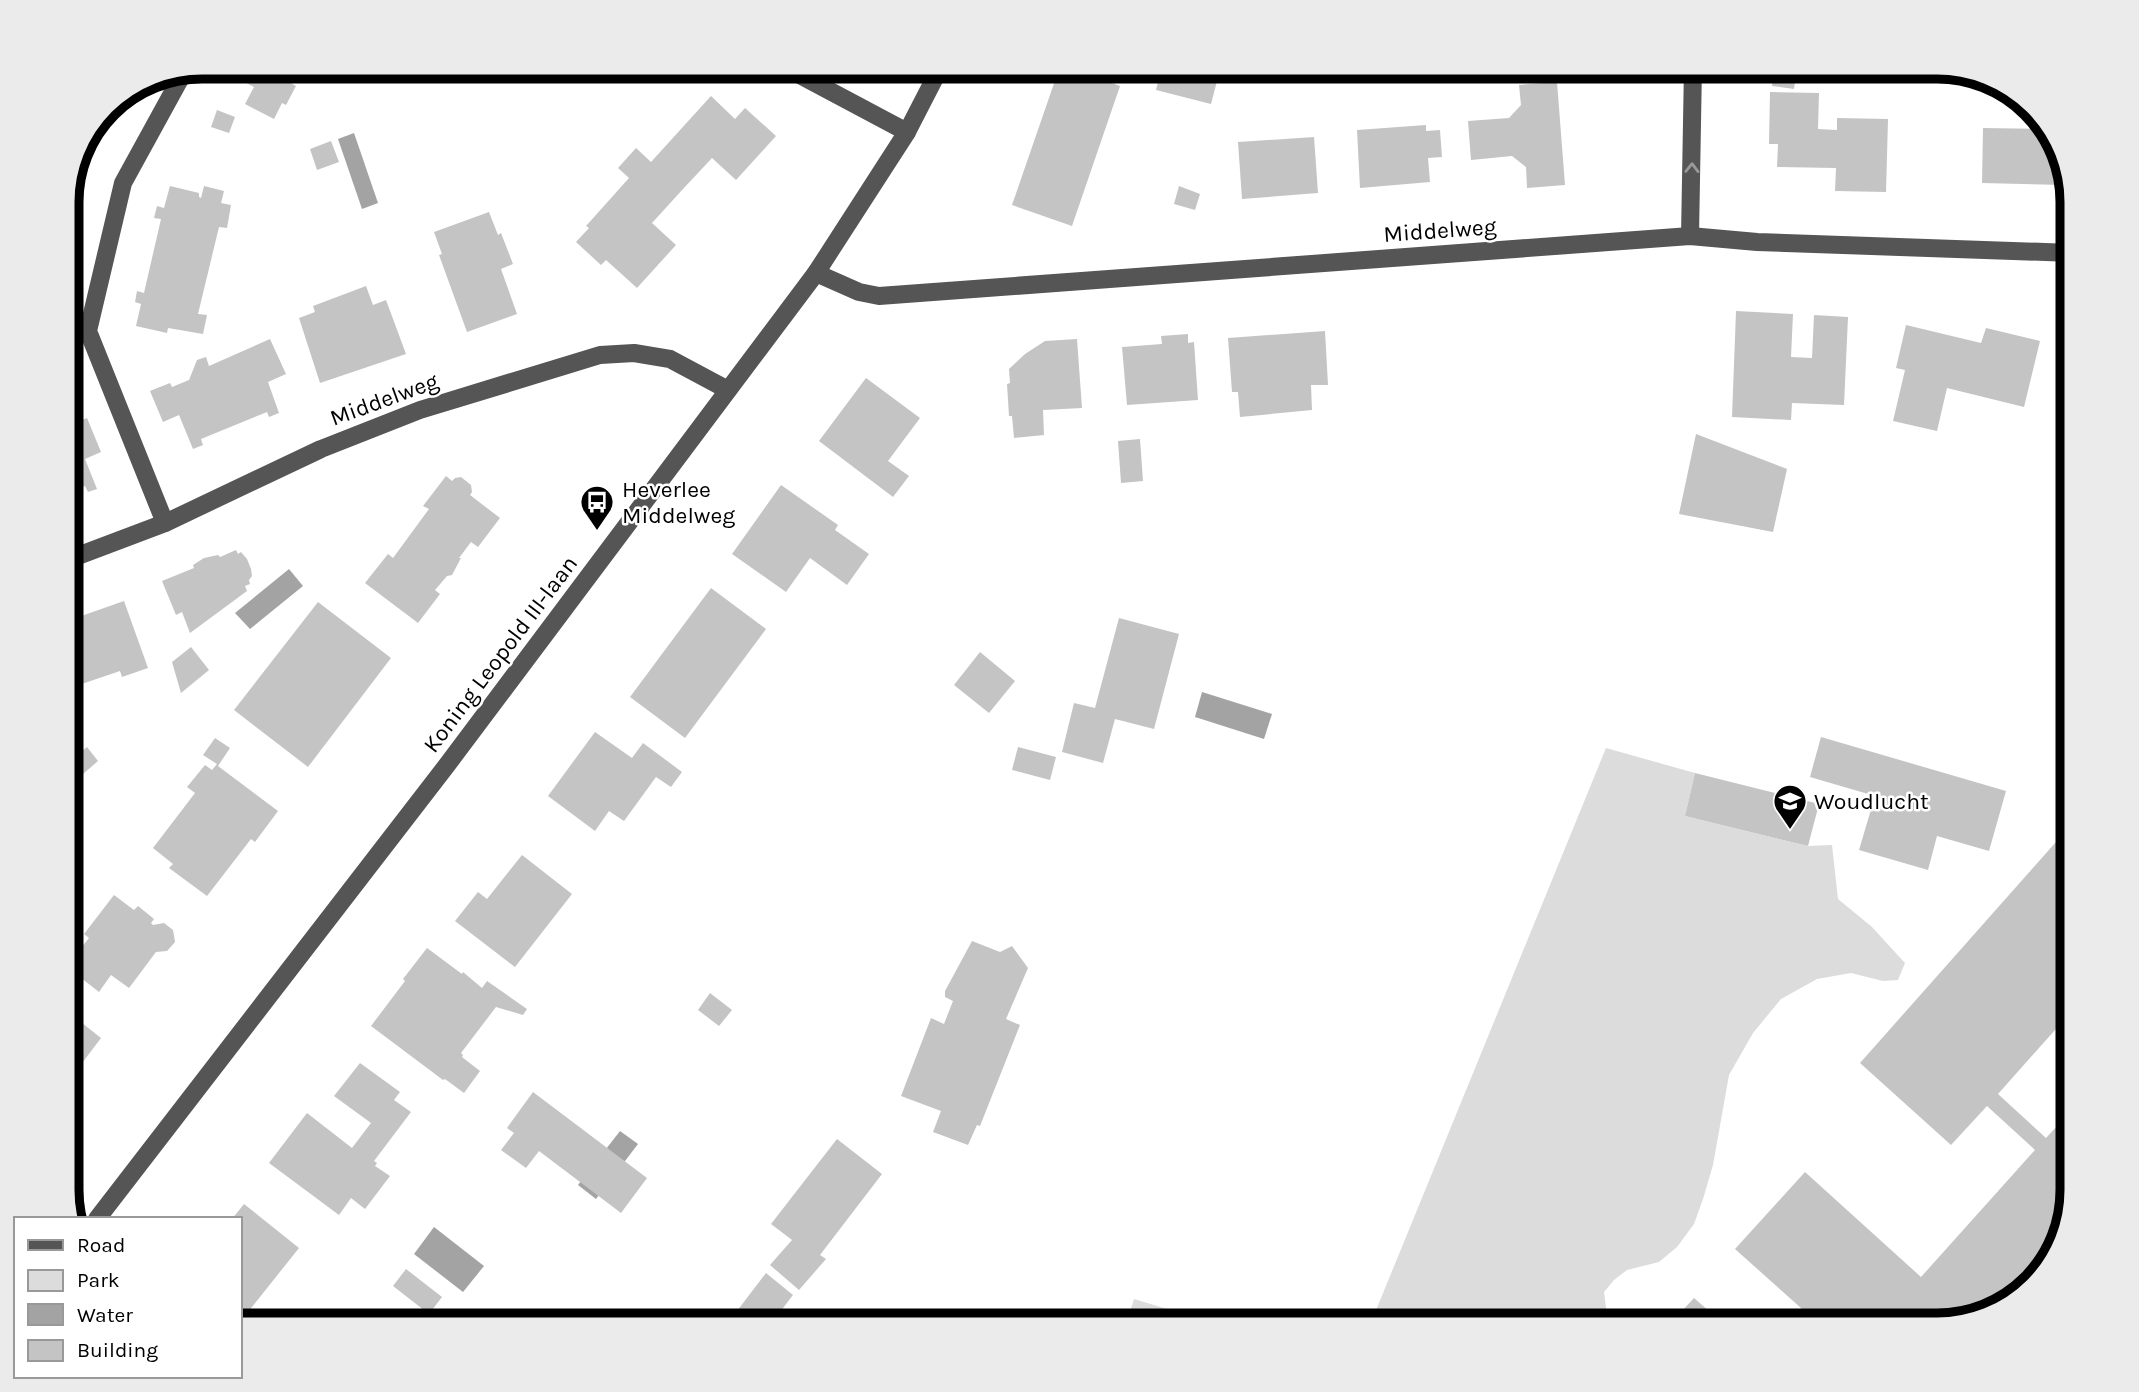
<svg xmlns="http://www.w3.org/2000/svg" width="2139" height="1392" font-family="Karla,sans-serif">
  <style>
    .green { fill: #dcdcdc }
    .water { fill: #a3a3a3 }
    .building { fill: #c4c4c4 }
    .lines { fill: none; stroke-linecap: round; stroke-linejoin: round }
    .minor { stroke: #555; stroke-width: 18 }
    .oneway { stroke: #999 }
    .labels { text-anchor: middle; stroke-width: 5; stroke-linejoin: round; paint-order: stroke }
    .street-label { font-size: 23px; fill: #000; stroke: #fff }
    .poi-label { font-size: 23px; fill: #000; stroke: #fff; text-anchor: start }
    .rim { fill: none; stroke: #000; stroke-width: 9 }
  </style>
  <rect width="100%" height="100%" fill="#fff"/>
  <g class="green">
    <path d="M1606 748 1695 773 1685 816 1808 846 1832 845 1838 899 1872 927 1905 963 1898 980 1883 981 1851 973 1817 979 1781 999 1753 1033 1729 1075 1713 1165 1703 1199 1694 1224 1677 1247 1659 1262 1627 1270 1614 1280 1604 1292 1606 1308 1605 1325H1370Z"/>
    <path d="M1134 1299 1220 1325H1126Z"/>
  </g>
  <g class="water">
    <path d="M354 133 378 203 362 209 338 139Z"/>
    <path d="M289 569 303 586 250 629 235 613Z"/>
    <path d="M1202 692 1272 714 1264 739 1195 717Z"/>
    <path d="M620 1131 638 1144 596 1199 578 1185Z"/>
    <path d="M434 1227 484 1266 463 1292 414 1254Z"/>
  </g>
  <g class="building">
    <path d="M233 66H298L289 82 296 86 286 105 282 103 274 119 245 104 254 87 229 74Z"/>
    <path d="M1060 66H1065L1120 86 1072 226 1012 205Z"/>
    <path d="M1162 66H1221L1211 104 1156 90Z"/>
    <path d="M1774 66H1797L1794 89 1772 86Z"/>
    <path d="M1557 82 1565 185 1527 188 1526 167 1512 156 1471 160 1468 121 1509 118 1521 105 1519 85Z"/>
    <path d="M1770 92 1819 93 1818 129 1837 130V118L1888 119 1886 192 1835 191 1836 168 1777 167 1778 144H1769Z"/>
    <path d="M126 93 129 94 118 116 112 113 83 164 75 160 77 150 107 106Z"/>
    <path d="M711 96 735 119 745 108 776 136 736 180 712 158 683 189 652 223 676 245 637 288 606 260 601 265 576 242 589 228 586 226 629 178 618 168 636 148 651 162Z"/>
    <path d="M217 110 235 117 229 133 211 127Z"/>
    <path d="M1426 125V131L1440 130 1442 157 1428 158 1430 182 1360 188 1357 130Z"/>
    <path d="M1983 128 2049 129 2055 135 2064 170V185L1982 183Z"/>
    <path d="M1314 137 1318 193 1242 199 1238 142Z"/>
    <path d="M331 141 339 162 317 170 310 149Z"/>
    <path d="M170 186 199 193V197L201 198 204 186 224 191 221 203 231 205 227 228 219 227 198 314 207 315 203 334 168 328 167 333 136 326 141 304 135 302 137 291 144 293 161 219 154 218 157 206 164 208Z"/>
    <path d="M1179 186 1200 194 1195 210 1174 204Z"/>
    <path d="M68 188 72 189 69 204 72 205 68 224Z"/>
    <path d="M489 212 498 235 501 233 513 264 501 269 517 314 467 332 439 255 442 254 434 232Z"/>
    <path d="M366 286 373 305 386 300 406 354 320 383 299 318 315 312 313 306Z"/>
    <path d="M1736 311 1793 314 1791 357 1812 358 1814 315 1848 317 1844 405 1792 403 1791 420 1732 417Z"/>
    <path d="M1906 325 1981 343 1986 328 2040 341 2024 407 1947 388 1937 431 1893 421 1905 370 1896 368Z"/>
    <path d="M1325 331 1328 385H1311L1312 410 1240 417 1238 392H1232L1228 338Z"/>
    <path d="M1188 334V343L1194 342 1198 400 1127 405 1122 347 1162 344 1161 336Z"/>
    <path d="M270 339 286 374 268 382 279 413 269 417 267 412 201 439 203 445 193 449 179 415 163 422 150 391 170 383 172 387 189 380 197 360 206 357 209 366Z"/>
    <path d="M1077 339 1082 408 1043 410 1044 435 1014 438 1012 416H1009L1007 384 1010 383 1009 369 1025 354 1045 341Z"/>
    <path d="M866 378 920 418 888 461 909 476 893 497 819 441Z"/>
    <path d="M87 418 101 452 85 459 97 489 88 492 85 486 67 493V426Z"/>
    <path d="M1696 434 1787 469 1773 532 1679 514Z"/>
    <path d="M1140 439 1143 481 1121 483 1118 441Z"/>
    <path d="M446 476 452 481 455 478 461 477 471 485 472 492 470 495 500 518 478 547 471 542 459 558H461L452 575 447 576 435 590 440 594 418 623 365 583 388 554 393 558 429 509 423 506Z"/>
    <path d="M781 485 838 525 835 530 869 554 847 585 810 558 786 592 732 554Z"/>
    <path d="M236 550 238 554 241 552 247 559 251 569 252 576 249 580 250 584 245 586 247 591 190 633 182 612 176 615 162 581 194 568 193 565 204 558 218 555 220 557Z"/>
    <path d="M711 588 766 629 685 738 630 697Z"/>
    <path d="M124 601 148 668 122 677 120 671 67 689V621Z"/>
    <path d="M318 602 391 658 308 767 234 710Z"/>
    <path d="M1119 618 1179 634 1154 729 1115 719 1103 763 1062 752 1074 703 1095 708Z"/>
    <path d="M191 647 209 670 181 693 172 662Z"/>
    <path d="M980 652 1015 681 989 713 954 685Z"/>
    <path d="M595 732 632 758 643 743 682 772 671 787 656 777 624 821 609 811 595 831 548 796Z"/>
    <path d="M1821 737 2006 791 1989 851 1937 836 1928 870 1859 850 1875 796 1810 777Z"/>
    <path d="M215 738 230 748 218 766 278 811 255 842 251 839 207 896 169 868 173 864 153 848 195 793 187 787 205 765 212 770 217 764 203 755Z"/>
    <path d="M87 747 98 761 83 774 72 759Z"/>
    <path d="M1018 747 1056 757 1050 780 1012 770Z"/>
    <path d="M1695 773 1819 804 1808 846 1685 816Z"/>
    <path d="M2072 824V1011L1998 1094 2046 1138 2058 1125 2072 1137V1190L2050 1265 2004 1308 1937 1325H1820L1735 1249 1805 1172 1921 1277 2035 1150 1987 1106 1951 1145 1860 1063Z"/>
    <path d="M522 855 572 894 515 967 455 921 478 892 487 899Z"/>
    <path d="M114 895 134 910 138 906 154 919 151 923 153 925 164 923 173 930 175 942 167 951 156 952 129 988 111 975 99 992 67 967V952L75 943 81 948 89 938 84 934Z"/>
    <path d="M972 941 1000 952 1012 946 1028 968 1006 1019 1020 1025 980 1126 977 1125 968 1145 933 1132 941 1111 901 1096 931 1018 944 1024 953 1001 945 997V991Z"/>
    <path d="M427 948 462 974 463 972 482 988 487 981 527 1009 523 1015 496 1007 461 1053 463 1055 462 1057 480 1071 464 1093 445 1079 443 1080 371 1026 405 981 403 979Z"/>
    <path d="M710 993 732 1010 719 1026 698 1010Z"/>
    <path d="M67 1011 101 1038 67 1083Z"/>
    <path d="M360 1063 400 1092 394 1100 411 1112 374 1161 377 1163 375 1166 390 1176 365 1209 351 1198 339 1215 269 1163 307 1113 352 1148 371 1123 334 1096Z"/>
    <path d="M533 1092 647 1178 621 1213 539 1151 526 1168 501 1150 514 1133 507 1128Z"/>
    <path d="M837 1139 882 1174 820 1255 826 1259 799 1290 770 1265 792 1240 771 1224Z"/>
    <path d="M244 1204 299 1248 240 1322V1219H232Z"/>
    <path d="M406 1269 442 1297 429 1314 393 1286Z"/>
    <path d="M766 1273 793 1295 770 1325H756L737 1311Z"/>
    <path d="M1694 1298 1725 1325H1669Z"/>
  </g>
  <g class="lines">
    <g class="minor">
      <path d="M783 66 907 132"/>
      <path d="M1690 236 1693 66"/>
      <path d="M816 273 859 292 879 296 1690 236 1757 242 2072 253"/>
      <path d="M165 523 88 331 123 183 185 70"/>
      <path d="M67 560 165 523 321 449 420 410 600 355 634 353 670 359 728 390"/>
      <path d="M97 1219 447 765 816 273 907 132 941 66"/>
    </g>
  </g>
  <defs><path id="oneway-chevron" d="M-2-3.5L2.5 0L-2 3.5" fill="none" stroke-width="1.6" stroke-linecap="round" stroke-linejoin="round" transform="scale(1.75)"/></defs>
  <use class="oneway" href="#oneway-chevron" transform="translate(1692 168) rotate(-89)"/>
  <defs>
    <symbol id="bus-pin" viewBox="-11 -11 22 30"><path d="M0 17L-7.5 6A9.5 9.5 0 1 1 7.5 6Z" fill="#000" stroke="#fff"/><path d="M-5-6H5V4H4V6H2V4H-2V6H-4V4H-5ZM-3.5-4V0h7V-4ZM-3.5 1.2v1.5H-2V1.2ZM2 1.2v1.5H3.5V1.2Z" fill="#fff"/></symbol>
    <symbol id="school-pin" viewBox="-11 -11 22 30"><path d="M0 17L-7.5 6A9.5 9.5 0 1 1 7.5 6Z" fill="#000" stroke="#fff"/><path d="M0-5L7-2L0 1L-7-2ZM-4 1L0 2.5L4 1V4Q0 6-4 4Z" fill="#fff"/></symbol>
  </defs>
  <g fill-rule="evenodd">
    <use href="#bus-pin" x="578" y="483" width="38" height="52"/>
    <use href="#school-pin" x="1771" y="782" width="38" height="52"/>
  </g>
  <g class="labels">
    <g class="street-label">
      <text transform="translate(1440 230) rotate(-4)" y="8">Middelweg</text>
      <text transform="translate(384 399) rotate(-20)" y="8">Middelweg</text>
      <text transform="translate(500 654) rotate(-53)" y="8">Koning Leopold III-laan</text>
    </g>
    <g class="poi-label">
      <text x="622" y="497">Heverlee<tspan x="622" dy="26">Middelweg</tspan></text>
      <text x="1814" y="809">Woudlucht</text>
    </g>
  </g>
  <path d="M0 0H2139V1392H0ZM202 79H1937A123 123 0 0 1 2060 202V1190A123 123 0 0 1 1937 1313H202A123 123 0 0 1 79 1190V202A123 123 0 0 1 202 79Z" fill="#ebebeb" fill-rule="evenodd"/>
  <path class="rim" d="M202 79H1937A123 123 0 0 1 2060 202V1190A123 123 0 0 1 1937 1313H202A123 123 0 0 1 79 1190V202A123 123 0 0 1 202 79Z"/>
  <rect x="14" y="1217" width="228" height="161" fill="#ffffff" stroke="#999999" stroke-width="2"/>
  <rect x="28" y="1240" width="35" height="10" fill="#555555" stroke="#999999" stroke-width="2"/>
  <text x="77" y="1252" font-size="21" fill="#000000">Road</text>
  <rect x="28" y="1270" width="35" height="21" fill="#dcdcdc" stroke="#999999" stroke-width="2"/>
  <text x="77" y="1287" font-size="21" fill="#000000">Park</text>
  <rect x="28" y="1304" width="35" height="21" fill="#a3a3a3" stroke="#999999" stroke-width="2"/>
  <text x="77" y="1322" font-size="21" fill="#000000">Water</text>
  <rect x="28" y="1340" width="35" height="21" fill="#c4c4c4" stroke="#999999" stroke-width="2"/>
  <text x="77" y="1357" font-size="21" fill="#000000">Building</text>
</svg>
